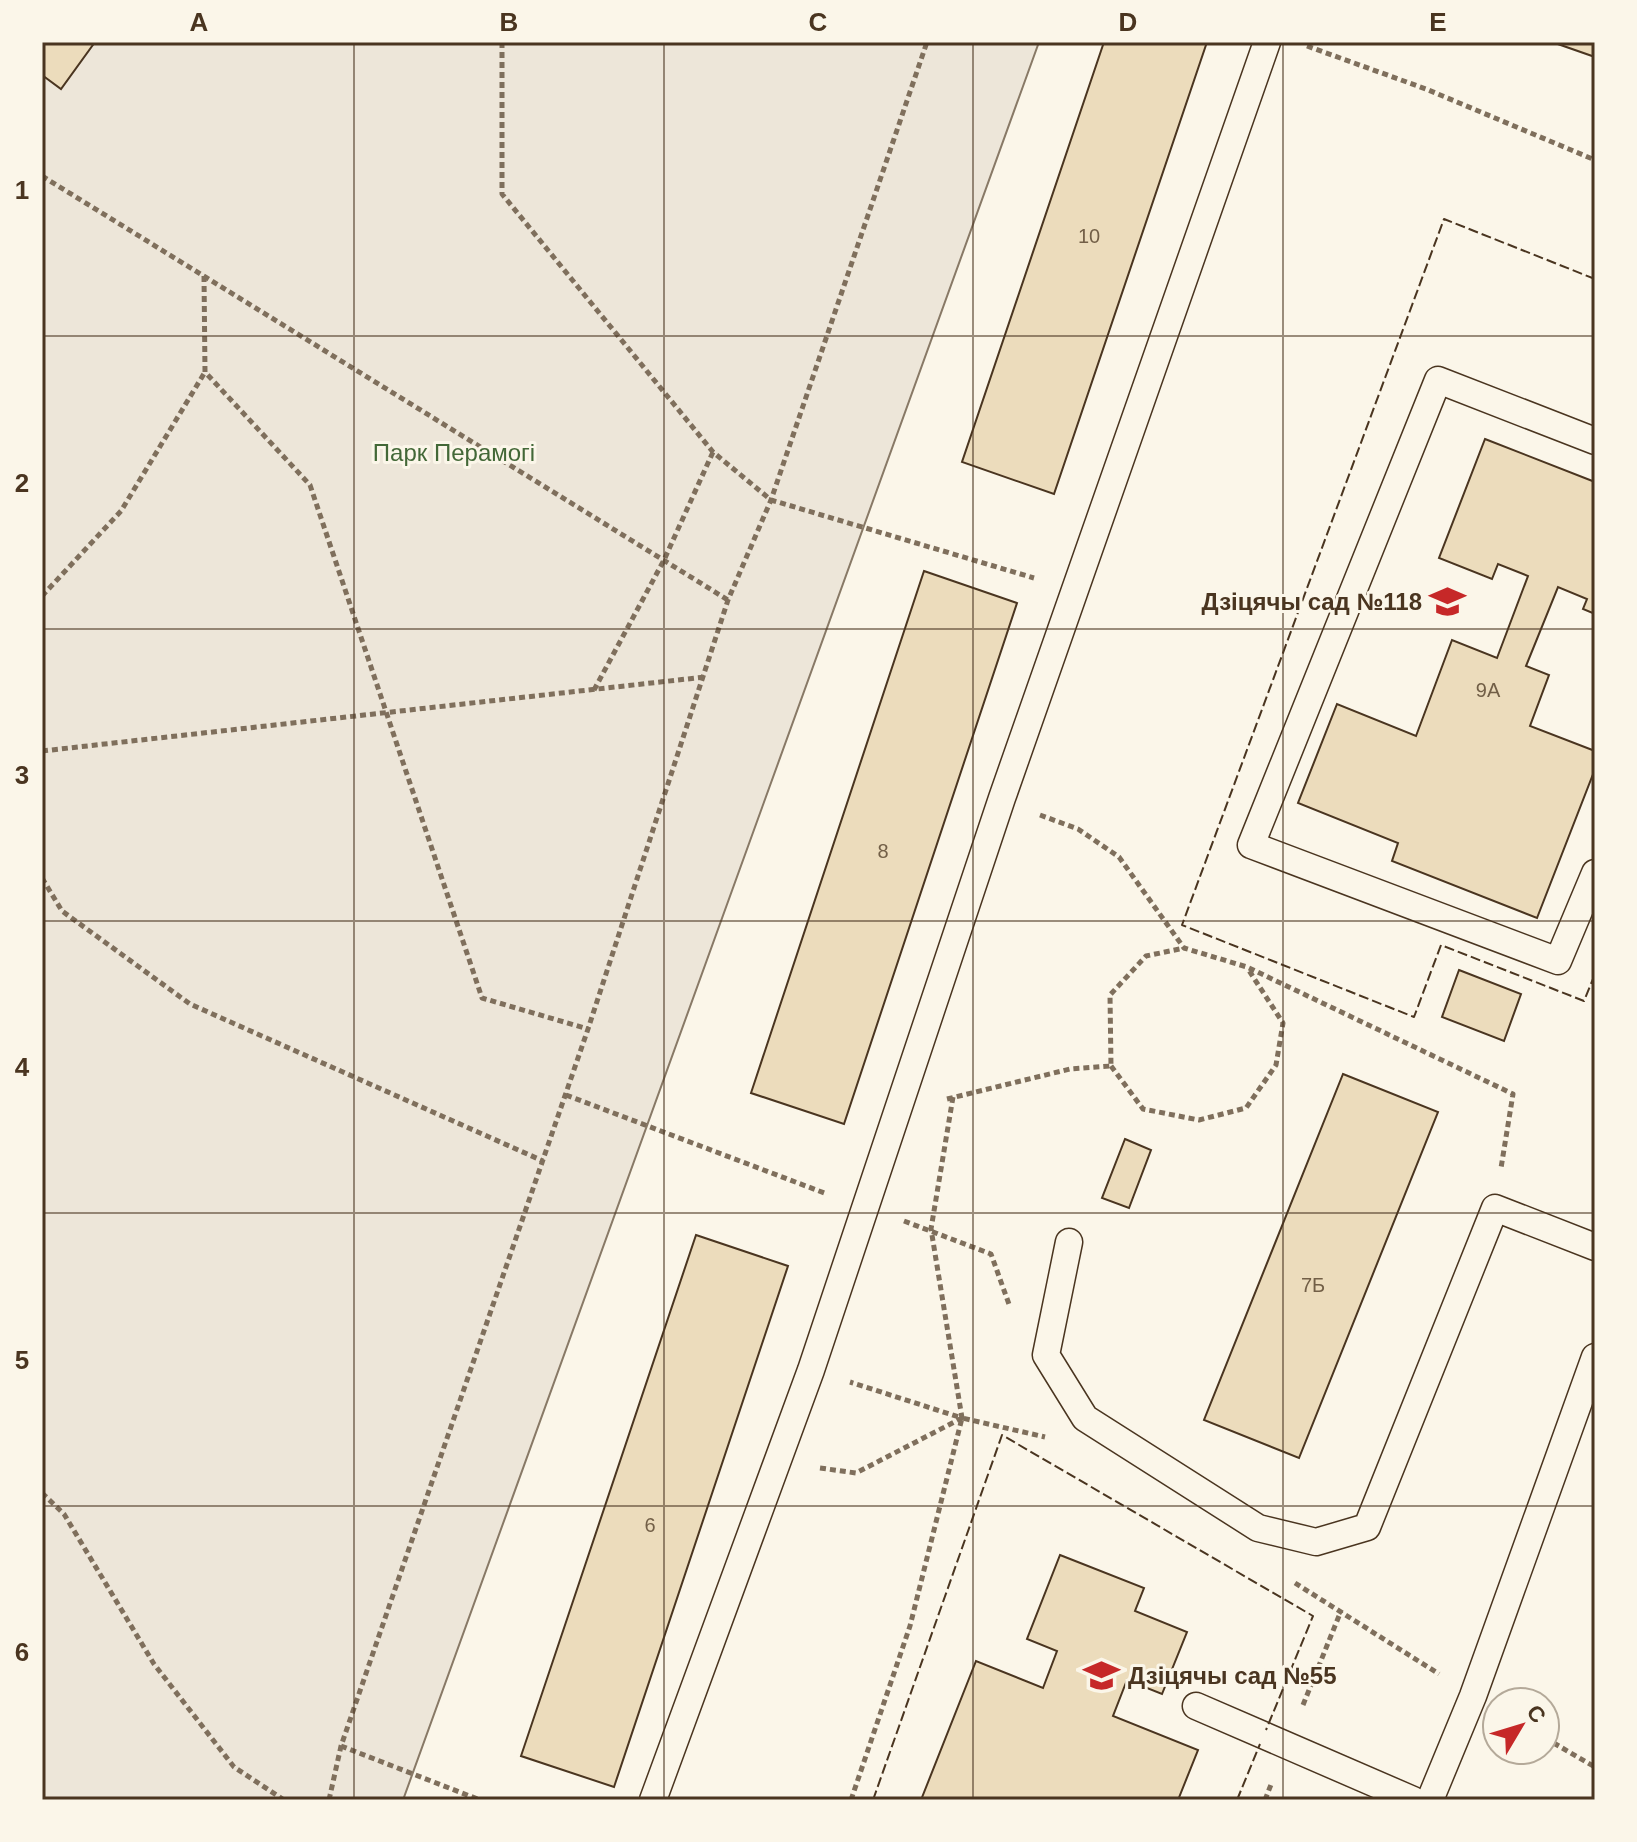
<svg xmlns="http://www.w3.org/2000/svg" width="1637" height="1842" font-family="Arial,sans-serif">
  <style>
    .green { fill: #ede6d9; stroke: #887966; stroke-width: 2 }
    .building { fill: #ecdcbc; stroke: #4a3520; stroke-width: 2 }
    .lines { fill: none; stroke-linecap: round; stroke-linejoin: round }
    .lane-casing { stroke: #4a3520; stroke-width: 29 }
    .path { stroke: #7f6f5c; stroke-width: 5; stroke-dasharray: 6 4; stroke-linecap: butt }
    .lane { stroke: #fbf6e9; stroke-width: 26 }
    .fence { stroke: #4a3520; stroke-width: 2; stroke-dasharray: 10 4; stroke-linecap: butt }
    .grid { fill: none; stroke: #4a3520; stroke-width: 2; stroke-opacity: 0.55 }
    .labels { text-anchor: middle; stroke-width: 6; stroke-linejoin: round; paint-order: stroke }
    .number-label { font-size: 20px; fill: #725f47 }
    .park-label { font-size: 24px; fill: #436837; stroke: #fbf6e9 }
    .poi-label { font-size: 24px; font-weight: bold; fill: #4a3520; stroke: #fbf6e9; text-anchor: end }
    .neatline { fill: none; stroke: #4a3520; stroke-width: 3 }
    .grid-label { font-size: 26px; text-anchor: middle; font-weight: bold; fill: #4a3520 }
  </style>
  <rect width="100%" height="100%" fill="#fbf6e9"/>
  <path class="green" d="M42 42H1039L403 1800H42Z"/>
  <g class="building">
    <path d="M42 42H95L61 89 42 75Z"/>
    <path d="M1104 42H1207L1054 494 962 462Z"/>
    <path d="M1552 42H1595V57Z"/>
    <path d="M1485 439 1595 482V614L1583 609 1587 599 1558 587 1526 666 1549 675 1530 726 1595 751V769L1537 918 1392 861 1398 843 1298 803 1337 704 1416 736 1452 640 1497 658 1528 576 1498 564 1492 579 1439 558Z"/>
    <path d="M924 571 1017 603 844 1124 751 1093Z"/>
    <path d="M1459 970 1521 994 1504 1041 1442 1017Z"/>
    <path d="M1343 1074 1438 1112 1299 1458 1204 1420Z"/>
    <path d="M1125 1139 1151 1150 1129 1208 1102 1198Z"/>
    <path d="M696 1235 788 1266 614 1787 521 1756Z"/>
    <path d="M1060 1555 1144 1588 1135 1611 1187 1632 1162 1694 1127 1680 1113 1716 1198 1750 1178 1800H921L976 1661 1043 1688 1057 1651 1027 1639Z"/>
  </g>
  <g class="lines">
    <defs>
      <g id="lane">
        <path d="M1595 441 1438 380 1251 845 1558 961 1595 873"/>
        <path d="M1069 1242 1046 1355 1085 1418 1258 1528 1316 1542 1367 1527 1495 1208 1595 1247"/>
        <path d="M1196 1706 1413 1800"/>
        <path d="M653 1800 811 1370 1002 798 1267 42"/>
        <path d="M1430 1800 1473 1696 1595 1357"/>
      </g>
    </defs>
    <use href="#lane" class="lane-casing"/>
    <g class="path">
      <path d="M502 42V194L713 452 771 500 1034 578"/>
      <path d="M1307 46 1426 89 1595 160"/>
      <path d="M42 176 728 600"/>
      <path d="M204 276 205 372 310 485 482 998 588 1029"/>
      <path d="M42 596 121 511 205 372"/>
      <path d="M594 690 664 560 713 452"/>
      <path d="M42 751 705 677"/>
      <path d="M1040 815 1078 829 1119 857 1184 948 1247 967 1513 1094 1501 1168"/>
      <path d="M42 878 62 911 190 1004 543 1161"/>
      <path d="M1111 1066 1143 1109 1199 1120 1246 1108 1276 1065 1283 1023 1248 969"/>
      <path d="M566 1095 827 1194"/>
      <path d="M953 1097 931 1229 962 1418"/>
      <path d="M947 1099 1070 1069 1111 1066 1110 995 1146 956 1184 948"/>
      <path d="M904 1221 991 1254 1010 1307"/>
      <path d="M820 1468 856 1473 962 1418 850 1382"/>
      <path d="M42 1493 64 1514 154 1664 234 1767 284 1800"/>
      <path d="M1295 1583 1439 1674"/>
      <path d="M1303 1705 1341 1611"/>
      <path d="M1545 1738 1595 1767"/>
      <path d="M341 1746 480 1800"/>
      <path d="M329 1800 341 1746 588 1029 728 600 771 500 927 42"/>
      <path d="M851 1800 910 1626 962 1418 1045 1437"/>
      <path d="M1265 1800 1272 1782"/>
    </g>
    <use href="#lane" class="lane"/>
    <g class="fence">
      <path d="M1595 279 1444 219 1182 925 1414 1017 1441 945 1584 1001 1595 974"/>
      <path d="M873 1800 1002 1435 1313 1616 1266 1730"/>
      <path d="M1237 1800 1260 1744"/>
    </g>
  </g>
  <path class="grid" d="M354 42V1800M664 42V1800M973 42V1800M1283 42V1800M42 336H1595M42 629H1595M42 921H1595M42 1213H1595M42 1506H1595"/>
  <defs>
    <symbol id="school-bare" viewBox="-9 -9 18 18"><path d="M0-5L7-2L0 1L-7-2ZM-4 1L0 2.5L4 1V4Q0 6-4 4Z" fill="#c62828" stroke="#fbf6e9" stroke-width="2.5" paint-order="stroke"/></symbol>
  </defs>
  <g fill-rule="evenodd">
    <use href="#school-bare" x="1422" y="576" width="51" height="51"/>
    <use href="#school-bare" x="1076" y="1650" width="51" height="51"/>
  </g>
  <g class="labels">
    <g class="number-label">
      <text x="1089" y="243">10</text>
      <text x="1488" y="697">9А</text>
      <text x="883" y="858">8</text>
      <text x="1313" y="1292">7Б</text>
      <text x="650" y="1532">6</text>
    </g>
    <g class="park-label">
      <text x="454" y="461">Парк Перамогі</text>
    </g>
    <g class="poi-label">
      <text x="1422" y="610">Дзіцячы сад №118</text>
      <text x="1128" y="1684" text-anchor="start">Дзіцячы сад №55</text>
    </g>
  </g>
  <rect width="1637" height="1842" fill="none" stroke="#fbf6e9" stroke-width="88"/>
  <g transform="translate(1521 1726) rotate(52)"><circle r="38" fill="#fbf6e9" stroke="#b4a999" stroke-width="2"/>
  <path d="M0-6L14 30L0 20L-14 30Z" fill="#c62828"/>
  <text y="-12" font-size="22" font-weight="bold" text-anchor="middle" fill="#4a3520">С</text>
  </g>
  <rect x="44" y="44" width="1549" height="1754" class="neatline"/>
  <g class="grid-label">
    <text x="199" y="31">A</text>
    <text x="509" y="31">B</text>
    <text x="818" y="31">C</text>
    <text x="1128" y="31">D</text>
    <text x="1438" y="31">E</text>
    <text x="22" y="199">1</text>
    <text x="22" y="492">2</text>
    <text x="22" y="784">3</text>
    <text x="22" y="1076">4</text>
    <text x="22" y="1369">5</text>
    <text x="22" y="1661">6</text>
  </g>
</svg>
